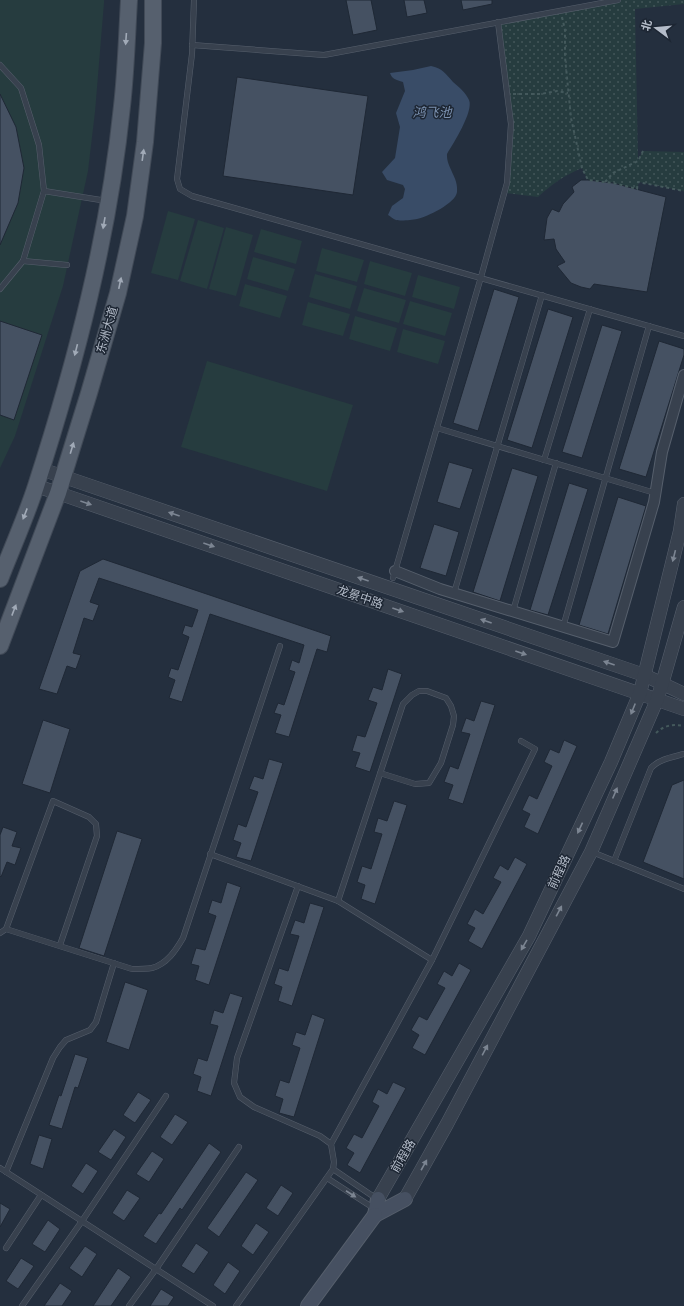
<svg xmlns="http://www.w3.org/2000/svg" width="684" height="1306" font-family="Roboto,'Noto Sans SC',sans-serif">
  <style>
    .grass { fill: url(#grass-dots) }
    .pitch { fill: #263c3f }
    .water { fill: #394c67 }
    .building { fill: #455162; stroke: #1f2835 }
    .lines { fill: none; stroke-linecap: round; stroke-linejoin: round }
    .service-casing { stroke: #565f6c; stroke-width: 6 }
    .minor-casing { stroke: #565f6c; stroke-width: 12 }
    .tertiary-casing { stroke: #565f6c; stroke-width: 14 }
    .secondary-casing { stroke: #565f6c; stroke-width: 16 }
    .primary-casing { stroke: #414a57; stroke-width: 18 }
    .path { stroke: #44595c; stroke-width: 2; stroke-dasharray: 3 3; stroke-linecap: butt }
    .service { stroke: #38414e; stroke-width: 5 }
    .minor { stroke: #38414e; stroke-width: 10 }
    .tertiary { stroke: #38414e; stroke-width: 13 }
    .secondary { stroke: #465061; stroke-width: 14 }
    .primary { stroke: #56606e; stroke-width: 16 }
    .oneway { fill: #a1aab7 }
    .oneway2 { fill: #7c8592 }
    .labels { text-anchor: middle; stroke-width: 3; stroke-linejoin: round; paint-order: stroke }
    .street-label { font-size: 12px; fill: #b4bcc9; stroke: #1d2633 }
    .water-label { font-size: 13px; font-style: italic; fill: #7c92b1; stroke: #1d2633 }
  </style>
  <defs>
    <pattern id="grass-dots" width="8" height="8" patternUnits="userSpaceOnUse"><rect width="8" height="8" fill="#263c3f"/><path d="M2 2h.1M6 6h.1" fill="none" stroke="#435659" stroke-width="1.8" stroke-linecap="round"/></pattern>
  </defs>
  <rect width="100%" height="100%" fill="#242f3e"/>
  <path class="grass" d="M618 0H684V4L635 9 638 160 643 151 684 152V191L639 182 637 189 613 183 588 180 582 168C565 175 552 184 538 197L505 193 511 124 498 22Z"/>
  <g class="pitch">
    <path d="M0 0H104V3L95 112 88 171 63 286 15 436 0 468Z"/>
    <path d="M168 211 195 219 178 280 151 273Z"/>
    <path d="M198 220 224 228 207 289 180 281Z"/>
    <path d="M226 227 253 235 236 296 209 289Z"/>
    <path d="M261 229 302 241 296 264 254 252Z"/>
    <path d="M322 248 364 260 357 282 316 271Z"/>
    <path d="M253 257 295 269 288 291 247 279Z"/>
    <path d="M370 261 412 273 405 296 364 284Z"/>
    <path d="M315 274 357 286 350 309 309 297Z"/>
    <path d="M418 275 460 287 454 309 412 297Z"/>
    <path d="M245 284 287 296 280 318 239 306Z"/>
    <path d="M364 288 406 300 399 323 357 311Z"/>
    <path d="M410 301 452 313 445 336 403 324Z"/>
    <path d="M308 302 350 314 343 336 302 325Z"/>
    <path d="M355 316 397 328 390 351 349 339Z"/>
    <path d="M403 329 445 341 438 364 397 352Z"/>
    <path d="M207 361 353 405 327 491 181 447Z"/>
  </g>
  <path class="water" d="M431 66C442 68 446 74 453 82 459 87 466 93 469 100 474 111 453 144 447 154 446 167 459 178 457 192 456 203 427 217 417 219 412 220 401 221 396 220 393 219 390 216 388 215L392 206 403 198 405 189 403 185 387 180 382 172 395 158 400 127 396 113 405 91 403 82C396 80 392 79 390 73L413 70Z"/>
  <g class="building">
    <path d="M346 0H371L377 30 353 35Z"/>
    <path d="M404 0H424L427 13 407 17Z"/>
    <path d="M461 0H492V4L463 10Z"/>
    <path d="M237 77 368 96 353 195 223 176Z"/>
    <path d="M0 94 16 127 24 168 18 203 0 245Z"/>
    <path d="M581 180H588L613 183 666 197 647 292 594 284 590 289 581 287 571 283 557 266 565 262 556 249 554 239 544 240 547 218 552 209 559 212 563 204 574 192 572 187Z"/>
    <path d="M494 289 519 297 478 431 453 423Z"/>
    <path d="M548 309 573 317 532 448 507 440Z"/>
    <path d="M0 321 42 335 14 420 0 415Z"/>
    <path d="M602 325 622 331 582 458 562 452Z"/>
    <path d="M659 341 684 349V355L646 477 619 469Z"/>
    <path d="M449 462 473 469 460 509 437 502Z"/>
    <path d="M512 468 538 476 500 601 473 592Z"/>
    <path d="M569 483 588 489 548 615 530 610Z"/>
    <path d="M618 497 646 506 608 634 579 625Z"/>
    <path d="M434 524 459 532 446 576 420 568Z"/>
    <path d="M103 559 331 636 327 652 317 649 289 737 275 733 281 715 274 713 278 703 284 705 295 672 289 670 292 660 299 663 304 645 210 614 182 702 169 698 175 680 168 677 171 668 178 670 189 637 182 634 185 625 192 627 198 610 99 578 90 602 99 605 93 621 84 618 73 653 81 655 76 669 67 666 57 694 39 689 80 571Z"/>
    <path d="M388 669 402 674 370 772 355 767 360 753 352 751 357 735 365 737 377 703 368 700 373 687 382 690Z"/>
    <path d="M481 701 495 705 463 804 448 799 453 785 444 782 450 766 458 769 470 734 461 732 466 718 474 721Z"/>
    <path d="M43 720 70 729 50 793 22 784Z"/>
    <path d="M564 740 577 746 538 834 524 827 530 814 522 810 529 795 537 799 552 766 544 762 550 749 559 753Z"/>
    <path d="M269 759 283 763 251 861 236 857 241 843 233 840 238 824 246 827 258 792 249 789 254 776 263 779Z"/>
    <path d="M684 780V879L643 862 672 785Z"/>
    <path d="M394 801 407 805 375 904 361 899 365 885 357 882 362 866 371 869 382 834 374 832 378 818 387 821Z"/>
    <path d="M3 827 17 832 12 846 21 848 15 865 7 862 1 877 0 876V835Z"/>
    <path d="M117 831 142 839 104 956 79 948Z"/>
    <path d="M515 857 527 864 482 949 468 941 475 928 467 924 475 909 483 914 501 882 493 878 500 865 508 870Z"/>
    <path d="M227 882 241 887 209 985 195 980 199 966 191 964 196 948 205 950 216 916 208 913 212 900 221 903Z"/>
    <path d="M310 903 324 907 292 1006 278 1001 282 987 274 984 279 968 288 971 299 936 290 934 295 920 304 923Z"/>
    <path d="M459 963 471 970 425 1055 412 1048 419 1035 411 1030 419 1016 427 1020 445 988 437 984 444 971 452 976Z"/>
    <path d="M125 982 148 990 129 1050 106 1042Z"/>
    <path d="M230 993 243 997 211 1096 197 1091 201 1077 193 1074 198 1058 207 1061 218 1026 210 1024 214 1010 223 1013Z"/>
    <path d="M312 1014 325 1019 294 1117 279 1113 283 1099 275 1096 280 1080 289 1083 300 1048 292 1045 296 1032 305 1035Z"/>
    <path d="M75 1054 88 1058 78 1088 75 1087 62 1129 49 1125 59 1095 61 1096Z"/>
    <path d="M393 1082 406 1088 360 1173 347 1165 354 1153 346 1148 354 1134 362 1138 379 1106 372 1102 378 1089 387 1094Z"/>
    <path d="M138 1092 151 1100 135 1123 123 1115Z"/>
    <path d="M175 1114 188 1122 172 1145 160 1137Z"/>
    <path d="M114 1129 126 1137 111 1160 98 1152Z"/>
    <path d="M39 1135 52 1139 43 1169 30 1164Z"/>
    <path d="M209 1143 221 1152 182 1210 180 1208 156 1244 143 1236 159 1213 161 1214Z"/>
    <path d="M152 1151 164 1159 149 1182 136 1174Z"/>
    <path d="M86 1163 98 1171 83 1194 71 1186Z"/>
    <path d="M246 1172 258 1180 219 1237 207 1228Z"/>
    <path d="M281 1185 293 1193 278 1216 266 1208Z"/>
    <path d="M127 1190 140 1198 124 1221 112 1213Z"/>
    <path d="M0 1203 10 1209 0 1227Z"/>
    <path d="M48 1220 60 1229 45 1252 32 1244Z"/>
    <path d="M256 1223 269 1232 253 1255 241 1246Z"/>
    <path d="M196 1243 209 1252 194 1274 181 1266Z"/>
    <path d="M85 1246 97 1254 82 1277 69 1268Z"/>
    <path d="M21 1258 34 1266 18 1289 6 1281Z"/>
    <path d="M228 1262 240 1271 225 1294 213 1285Z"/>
    <path d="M118 1268 131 1277 111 1306H93Z"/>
    <path d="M60 1283 72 1291 62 1306H44Z"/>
    <path d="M161 1289 174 1297 168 1306H150Z"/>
  </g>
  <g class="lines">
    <defs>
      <g id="service">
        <path d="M194 0 192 54 177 179 180 189 192 196 684 336"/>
        <path d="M192 45 324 55 618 0"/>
        <path d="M0 65 21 88 39 145 44 191 23 261 0 289"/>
        <path d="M44 191 107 201"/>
        <path d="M23 261 67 265"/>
        <path d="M437 428 655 493"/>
        <path d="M544 460 590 309"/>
        <path d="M393 578 481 277 507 183 511 124 498 22"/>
        <path d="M454 593 542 295"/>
        <path d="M513 611 556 463"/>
        <path d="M563 627 649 326"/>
        <path d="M592 852 684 889"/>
        <path d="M210 854 338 901 432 960"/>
        <path d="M614 861 651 768C659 759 673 757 684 754"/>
        <path d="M338 901 403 704 412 695 419 691H427L446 698 451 706 454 716 453 725 441 763 429 783 415 784 380 773"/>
        <path d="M6 929 53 801 89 817 96 824 97 836 60 945"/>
        <path d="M0 933 6 929 132 969C138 969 146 969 152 968 167 964 176 950 183 938L280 646"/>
        <path d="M331 1144 432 960 535 749 521 741"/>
        <path d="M0 1168 213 1306"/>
        <path d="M333 1169 377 1199"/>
        <path d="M6 1172 53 1058 60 1047 66 1040 90 1030 96 1022 114 963"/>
        <path d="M327 1178 375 1209"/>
        <path d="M6 1248 41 1195"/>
        <path d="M22 1306 82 1221 166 1096"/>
        <path d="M129 1306 156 1269 239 1147"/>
        <path d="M236 1306 333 1169 334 1162 331 1144 320 1136 254 1107 240 1097 234 1083 237 1058 298 886"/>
      </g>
      <path id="minor" d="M395 571 440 589 613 642 654 502 662 452 684 375"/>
      <g id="tertiary">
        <path d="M41 469 644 675 684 694"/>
        <path d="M36 486 58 493 684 709"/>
        <path d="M378 1199 529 936 611 762 640 693 680 531 684 504"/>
        <path d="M405 1199 447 1124 591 852 657 700 662 684 684 607"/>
      </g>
      <g id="secondary">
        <path d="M378 1199 375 1215 405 1199"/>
        <path d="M308 1306 375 1215"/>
      </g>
      <g id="primary">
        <path d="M0 579C12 548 26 517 36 486 76 362 109 235 122 106 126 71 127 35 129 0"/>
        <path d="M0 646 58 493 89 393 118 293 135 216 145 142 153 43V0"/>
      </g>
    </defs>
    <use href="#service" class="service-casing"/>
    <use href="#minor" class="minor-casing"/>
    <use href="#tertiary" class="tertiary-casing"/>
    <use href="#secondary" class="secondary-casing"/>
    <use href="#primary" class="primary-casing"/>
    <g class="path">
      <path d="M562 17 565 30V57L571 118 582 168 588 180 613 183 637 189 638 182 684 191"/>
      <path d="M513 94H541L557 91 568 93"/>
      <path d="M605 182 613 173 638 161 643 151"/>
      <path d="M656 733C664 725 674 724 684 726"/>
    </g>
    <use href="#service" class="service"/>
    <use href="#minor" class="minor"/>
    <use href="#tertiary" class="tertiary"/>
    <use href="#secondary" class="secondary"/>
    <use href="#primary" class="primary"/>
  </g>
  <defs><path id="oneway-solid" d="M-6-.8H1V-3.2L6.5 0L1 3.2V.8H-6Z"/></defs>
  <g class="oneway">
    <use href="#oneway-solid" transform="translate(126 39) rotate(94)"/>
    <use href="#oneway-solid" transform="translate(143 155) rotate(-82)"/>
    <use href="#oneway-solid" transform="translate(104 223) rotate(100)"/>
    <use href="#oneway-solid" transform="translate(120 283) rotate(-78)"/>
    <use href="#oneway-solid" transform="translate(76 350) rotate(104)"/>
    <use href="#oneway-solid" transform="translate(72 448) rotate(-73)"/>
    <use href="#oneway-solid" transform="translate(25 514) rotate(111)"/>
    <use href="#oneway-solid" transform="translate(14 610) rotate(-69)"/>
  </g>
  <g class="oneway2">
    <use href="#oneway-solid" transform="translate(86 503) rotate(19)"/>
    <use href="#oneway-solid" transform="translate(174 514) rotate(-161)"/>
    <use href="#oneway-solid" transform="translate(209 545) rotate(19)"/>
    <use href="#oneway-solid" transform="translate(674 556) rotate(104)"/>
    <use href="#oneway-solid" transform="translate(363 579) rotate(-161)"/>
    <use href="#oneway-solid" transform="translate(398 610) rotate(19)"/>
    <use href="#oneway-solid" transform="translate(486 621) rotate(-161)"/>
    <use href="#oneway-solid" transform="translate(521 653) rotate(19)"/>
    <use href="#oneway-solid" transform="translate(609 663) rotate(-161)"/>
    <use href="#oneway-solid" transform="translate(633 709) rotate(112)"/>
    <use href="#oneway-solid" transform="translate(615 793) rotate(-67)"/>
    <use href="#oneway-solid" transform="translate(580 828) rotate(115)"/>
    <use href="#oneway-solid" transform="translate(559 911) rotate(-62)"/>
    <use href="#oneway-solid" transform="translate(524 945) rotate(120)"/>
    <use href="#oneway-solid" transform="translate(485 1050) rotate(-62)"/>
    <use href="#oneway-solid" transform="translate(424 1165) rotate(-61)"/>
    <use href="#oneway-solid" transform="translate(351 1194) rotate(33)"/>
  </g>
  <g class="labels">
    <g class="street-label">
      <text transform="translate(107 330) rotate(-74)" y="4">东洲大道</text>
      <text transform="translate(360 597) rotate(19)" y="4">龙景中路</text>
      <text transform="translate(559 872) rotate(-65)" y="4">前程路</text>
      <text transform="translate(403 1156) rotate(-60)" y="4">前程路</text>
    </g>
    <g class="water-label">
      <text x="432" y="117">鸿飞池</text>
    </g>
  </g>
  <g transform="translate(656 28) rotate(286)" stroke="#1d2633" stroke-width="3" paint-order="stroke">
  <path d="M0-3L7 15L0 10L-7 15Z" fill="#b4bcc9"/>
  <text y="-6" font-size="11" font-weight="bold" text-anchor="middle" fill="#b4bcc9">北</text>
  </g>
</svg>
